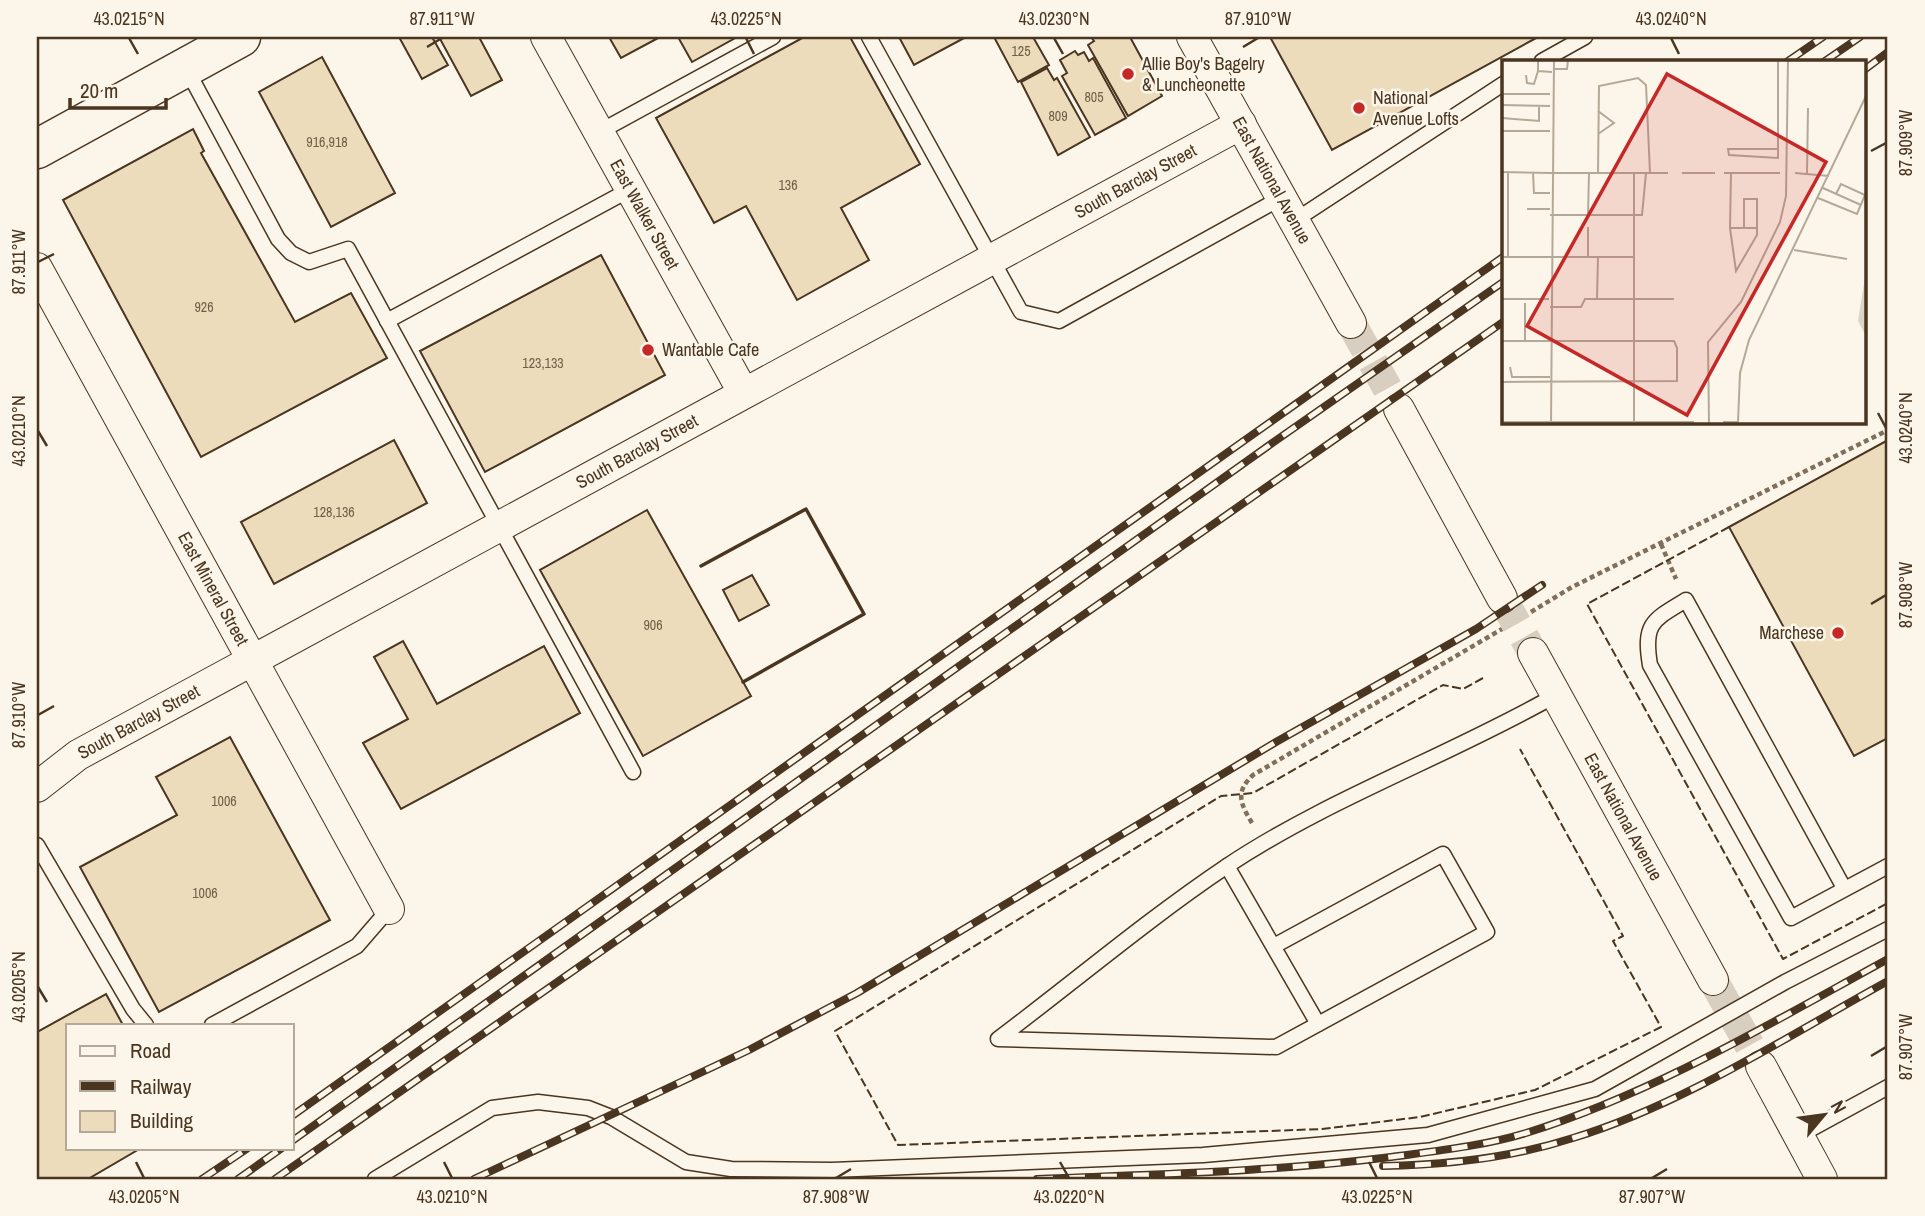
<svg xmlns="http://www.w3.org/2000/svg" width="1925" height="1216" font-family="'Archivo Narrow',sans-serif">
  <style>
    .building { fill: #ecdcbc; stroke: #4a3520; stroke-width: 2 }
    .lines { fill: none; stroke-linecap: round; stroke-linejoin: round }
    .street-tunnel { stroke: #d8cfc1; stroke-width: 30; stroke-dasharray: 30 15; stroke-linecap: butt }
    .lane-casing { stroke: #4a3520; stroke-width: 17 }
    .street-casing { stroke: #4a3520; stroke-width: 32 }
    .secondary-casing { stroke: #4a3520; stroke-width: 41 }
    .path { stroke: #7f6f5c; stroke-width: 4.5; stroke-dasharray: 5 3.5; stroke-linecap: butt }
    .lane { stroke: #fbf6e9; stroke-width: 14 }
    .street { stroke: #fbf6e9; stroke-width: 30 }
    .secondary { stroke: #fbf6e9; stroke-width: 38 }
    .rail-casing { stroke: #4a3520; stroke-width: 8 }
    .rail { stroke: #fbf6e9; stroke-width: 5; stroke-dasharray: 16; stroke-linecap: butt }
    .fence { stroke: #4a3520; stroke-width: 2; stroke-dasharray: 9 3.5; stroke-linecap: butt }
    .wall { stroke: #4a3520; stroke-width: 3.5 }
    .ticks { fill: none; stroke: #4a3520; stroke-width: 2.5 }
    .poi-dot { fill: #c62828; stroke: #fbf6e9; stroke-width: 2.5 }
    .labels { text-anchor: middle; stroke-width: 5; stroke-linejoin: round; paint-order: stroke }
    .number-label { font-size: 14px; fill: #725f47 }
    .poi-label { font-size: 18px; fill: #4a3520; stroke: #fbf6e9; text-anchor: start }
    .street-label { font-size: 18px; fill: #4a3520; stroke: #fbf6e9 }
    .inset-road { fill: none; stroke: #b4a999; stroke-width: 2 }
    .view { fill: #c62828; fill-opacity: 0.15; stroke: #c62828; stroke-width: 3.5 }
    .inset-edge { fill: none; stroke: #4a3520; stroke-width: 3.5 }
    .neatline { fill: none; stroke: #4a3520; stroke-width: 2.5 }
    .ticks-label { font-size: 18px; text-anchor: middle; fill: #4a3520 }
  </style>
  <rect width="100%" height="100%" fill="#fbf6e9"/>
  <g class="building">
    <path d="M399 37H432L448 65 422 79Z"/>
    <path d="M439 37H479L502 80 471 96Z"/>
    <path d="M609 37H660L621 58Z"/>
    <path d="M678 37H737L692 62Z"/>
    <path d="M804 37H850L920 164 841 208 869 260 797 300 746 206 714 223 656 118Z"/>
    <path d="M899 37H966L914 65Z"/>
    <path d="M994 37H1033L1049 65 1018 82Z"/>
    <path d="M1091 37H1130L1162 96 1128 116 1088 45 1094 41Z"/>
    <path d="M1270 37H1538L1332 150Z"/>
    <path d="M1075 51 1078 55 1084 52 1089 61 1093 58 1126 118 1095 135 1062 76 1067 73 1060 60Z"/>
    <path d="M322 57 395 193 331 227 259 92Z"/>
    <path d="M1047 68 1054 80 1057 78 1090 137 1058 155 1021 82Z"/>
    <path d="M193 129 204 151 201 153 295 322 351 293 387 358 201 457 63 200Z"/>
    <path d="M601 255 665 375 485 472 420 351Z"/>
    <path d="M394 440 427 503 274 584 241 522Z"/>
    <path d="M1888 440V738L1854 756 1729 527Z"/>
    <path d="M647 510 751 696 643 756 540 570Z"/>
    <path d="M752 575 769 605 739 621 723 590Z"/>
    <path d="M403 641 437 704 544 646 580 713 401 809 363 743 408 719 374 657Z"/>
    <path d="M230 737 330 920 159 1012 80 867 177 815 156 777Z"/>
    <path d="M106 994 123 1025H68V1148H141L88 1179H37V1032Z"/>
  </g>
  <g class="lines">
    <g class="street-tunnel">
      <path d="M1351 323 1399 409"/>
      <path d="M1502 598 1533 653"/>
      <path d="M1713 980 1761 1066"/>
    </g>
    <defs>
      <g id="lane">
        <path d="M869 37 1021 312 1059 321 1281 198"/>
        <path d="M1542 61 1585 37"/>
        <path d="M186 68 278 239 291 253 309 262 348 249 633 772"/>
        <path d="M599 132 773 37"/>
        <path d="M1294 221 1503 84"/>
        <path d="M387 321 631 189"/>
        <path d="M37 845 133 1009 146 1025"/>
        <path d="M1227 866 1318 1024"/>
        <path d="M1844 888 1686 600C1653 620 1643 623 1650 665L1791 918 1888 866"/>
        <path d="M1274 946 1443 854 1487 932 1276 1047 998 1039C1074 982 1148 919 1227 866 1329 798 1449 756 1556 695"/>
        <path d="M212 1025 357 946 389 909"/>
        <path d="M1800 1135 1888 1087"/>
        <path d="M375 1179 492 1108 538 1102 588 1108 611 1117 686 1162 731 1169 832 1170 1203 1155 1428 1135 1595 1089 1785 982 1888 929"/>
      </g>
      <g id="street">
        <path id="s1" d="M546 37 743 392"/>
        <path id="s2" d="M1192 37 1351 323"/>
        <path id="s3" d="M37 268 389 909"/>
        <path d="M1399 409 1502 598"/>
        <path id="s4" d="M1533 653 1713 980"/>
        <path id="s5" d="M37 787 78 755 1241 124"/>
        <path d="M1761 1066 1822 1179"/>
      </g>
      <path id="secondary" d="M37 149 241 37"/>
    </defs>
    <use href="#lane" class="lane-casing"/>
    <use href="#street" class="street-casing"/>
    <use href="#secondary" class="secondary-casing"/>
    <g class="path">
      <path d="M1886 416 1888 415"/>
      <path d="M1661 544 1676 579"/>
      <path d="M1531 612 1572 587 1888 430"/>
      <path d="M1252 823C1240 803 1235 792 1253 775L1502 629"/>
    </g>
    <use href="#lane" class="lane"/>
    <use href="#street" class="street"/>
    <use href="#secondary" class="secondary"/>
    <defs>
      <g id="rail">
        <path d="M1788 61 1823 37"/>
        <path d="M1825 61 1860 37"/>
        <path d="M1864 70 1888 52"/>
        <path d="M292 1116 1503 257"/>
        <path d="M292 1141 1278 439 1503 282"/>
        <path d="M1383 1166C1447 1165 1511 1158 1573 1138 1684 1104 1786 1037 1888 981"/>
        <path d="M202 1179 248 1148"/>
        <path d="M238 1179 282 1148"/>
        <path d="M275 1179 1503 322"/>
        <path d="M474 1179 749 1050 857 993 1276 742 1476 629 1542 585"/>
        <path d="M1037 1179C1155 1174 1273 1172 1391 1157 1436 1151 1483 1146 1526 1133 1654 1093 1771 1023 1888 959"/>
      </g>
    </defs>
    <use href="#rail" class="rail-casing"/>
    <use href="#rail" class="rail"/>
    <g class="fence">
      <path d="M1729 527 1587 604 1783 959 1888 903"/>
      <path d="M1483 678 1463 689 1443 685 1253 793 1221 796 835 1031 898 1145 1322 1129 1420 1117 1535 1090 1661 1027 1613 941 1623 936 1520 749"/>
    </g>
    <path class="wall" d="M701 566 806 509 864 614 743 682"/>
  </g>
  <path class="ticks" d="M129 38 138 54M746 38 754 54M1054 38 1063 54M1671 38 1679 54M427 47 442 38M1243 47 1258 38M1871 151 1886 143M38 262 54 254M1878 413 1886 428M38 431 47 446M1871 604 1886 595M38 715 54 706M38 987 47 1002M1871 1056 1886 1047M136 1162 144 1178M444 1162 452 1178M1060 1162 1069 1178M1369 1162 1377 1178M836 1178 851 1169M1652 1178 1667 1169"/>
  <g class="poi-dot">
    <circle cx="1128" cy="74" r="7"/>
    <circle cx="1359" cy="108" r="7"/>
    <circle cx="648" cy="350" r="7"/>
    <circle cx="1838" cy="633" r="7"/>
  </g>
  <g class="labels">
    <g class="number-label">
      <text x="1021" y="56">125</text>
      <text x="1094" y="102">805</text>
      <text x="1058" y="121">809</text>
      <text x="327" y="147">916,918</text>
      <text x="788" y="190">136</text>
      <text x="204" y="312">926</text>
      <text x="543" y="368">123,133</text>
      <text x="334" y="517">128,136</text>
      <text x="653" y="630">906</text>
      <text x="224" y="806">1006</text>
      <text x="205" y="898">1006</text>
    </g>
    <g class="poi-label">
      <text x="1142" y="70">Allie Boy's Bagelry<tspan x="1142" dy="21">&amp; Luncheonette</tspan></text>
      <text x="1373" y="104">National<tspan x="1373" dy="21">Avenue Lofts</tspan></text>
      <text x="662" y="356">Wantable Cafe</text>
      <text x="1824" y="639" text-anchor="end">Marchese</text>
    </g>
    <g class="street-label">
      <text dy="6" stroke="none"><textPath href="#s2" startOffset="164">East National Avenue</textPath></text>
      <text dy="6" stroke="none"><textPath href="#s5" startOffset="1255">South Barclay Street</textPath></text>
      <text dy="6" stroke="none"><textPath href="#s1" startOffset="203">East Walker Street</textPath></text>
      <text dy="6" stroke="none"><textPath href="#s5" startOffset="688">South Barclay Street</textPath></text>
      <text dy="6" stroke="none"><textPath href="#s3" startOffset="366">East Mineral Street</textPath></text>
      <text dy="6" stroke="none"><textPath href="#s5" startOffset="121">South Barclay Street</textPath></text>
      <text dy="6" stroke="none"><textPath href="#s4" startOffset="187">East National Avenue</textPath></text>
    </g>
  </g>
  <g transform="translate(1502 60)">
    <rect width="364" height="364" fill="#fbf6e9"/>
    <path d="M364 211V276L356 261Z" fill="#dcd4c6"/>
    <path class="inset-road" d="M36 0V11L50 12M51 9H65L66 0M24 15 25 23 32 24 36 11M0 34H48M0 45 48 46M0 58 37 61V45M0 71H48M96 74 112 63 96 51M276 89H226L227 95 276 98V0M0 112 48 113M6 112V197M31 113 32 133H48M48 113H166M96 113 97 26 136 18 144 25 148 113M132 113V364M180 113H213M222 113H278M229 113 228 168 234 211 255 175V139H242V168M293 113 327 116M305 113 306 48M321 128 359 145M316 138 355 154 363 135 339 124 334 134M25 149H48M48 155H140L144 113M86 155 87 113M228 168H255M292 190 345 199M0 197H131M86 197V167M0 239H47M95 239 96 197M23 243V281M48 247H79L83 239H172M0 281H172L175 288V321L0 322M8 307 10 317H48M0 362H192M221 362H236L238 313 247 280 364 36M49 364 52 0M207 364 206 282 239 242 278 162 284 136 286 0"/>
    <path class="view" d="M165 14 324 102 185 355 25 266Z"/>
    <rect width="364" height="364" class="inset-edge"/>
  </g>
  <rect width="1925" height="1216" fill="none" stroke="#fbf6e9" stroke-width="77"/>
  <rect x="66" y="1024" width="228" height="126" fill="#fbf6e9" stroke="#b4a999" stroke-width="2"/>
  <rect x="80" y="1046" width="35" height="10" fill="#fbf6e9" stroke="#b4a999" stroke-width="2"/>
  <text x="130" y="1058" font-size="21" fill="#4a3520">Road</text>
  <rect x="80" y="1081" width="35" height="10" fill="#4a3520" stroke="#b4a999" stroke-width="2"/>
  <text x="130" y="1094" font-size="21" fill="#4a3520">Railway</text>
  <rect x="80" y="1111" width="35" height="21" fill="#ecdcbc" stroke="#b4a999" stroke-width="2"/>
  <text x="130" y="1128" font-size="21" fill="#4a3520">Building</text>
  <g transform="translate(1824 1115) rotate(61)" stroke="#fbf6e9" stroke-width="5" paint-order="stroke">
  <path d="M0-5L12 26L0 18L-12 26Z" fill="#4a3520"/>
  <text y="-10" font-size="19" font-weight="bold" text-anchor="middle" fill="#4a3520">N</text>
  </g>
  <path d="M70 98v10h96v-10" fill="none" stroke="#4a3520" stroke-width="3.5"/>
  <text x="80" y="98" font-size="21" fill="#4a3520" stroke="#fbf6e9" stroke-width="5" paint-order="stroke">20 m</text>
  <rect x="38" y="38" width="1848" height="1140" class="neatline"/>
  <g class="ticks-label">
    <text x="129" y="25">43.0215°N</text>
    <text x="442" y="25">87.911°W</text>
    <text x="746" y="25">43.0225°N</text>
    <text x="1054" y="25">43.0230°N</text>
    <text x="1258" y="25">87.910°W</text>
    <text x="1671" y="25">43.0240°N</text>
    <text transform="translate(1906 143) rotate(-90)" y="6">87.909°W</text>
    <text transform="translate(19 262) rotate(-90)" y="6">87.911°W</text>
    <text transform="translate(1906 428) rotate(-90)" y="6">43.0240°N</text>
    <text transform="translate(19 431) rotate(-90)" y="6">43.0210°N</text>
    <text transform="translate(1906 595) rotate(-90)" y="6">87.908°W</text>
    <text transform="translate(19 715) rotate(-90)" y="6">87.910°W</text>
    <text transform="translate(19 987) rotate(-90)" y="6">43.0205°N</text>
    <text transform="translate(1906 1047) rotate(-90)" y="6">87.907°W</text>
    <text x="144" y="1203">43.0205°N</text>
    <text x="452" y="1203">43.0210°N</text>
    <text x="836" y="1203">87.908°W</text>
    <text x="1069" y="1203">43.0220°N</text>
    <text x="1377" y="1203">43.0225°N</text>
    <text x="1652" y="1203">87.907°W</text>
  </g>
</svg>
